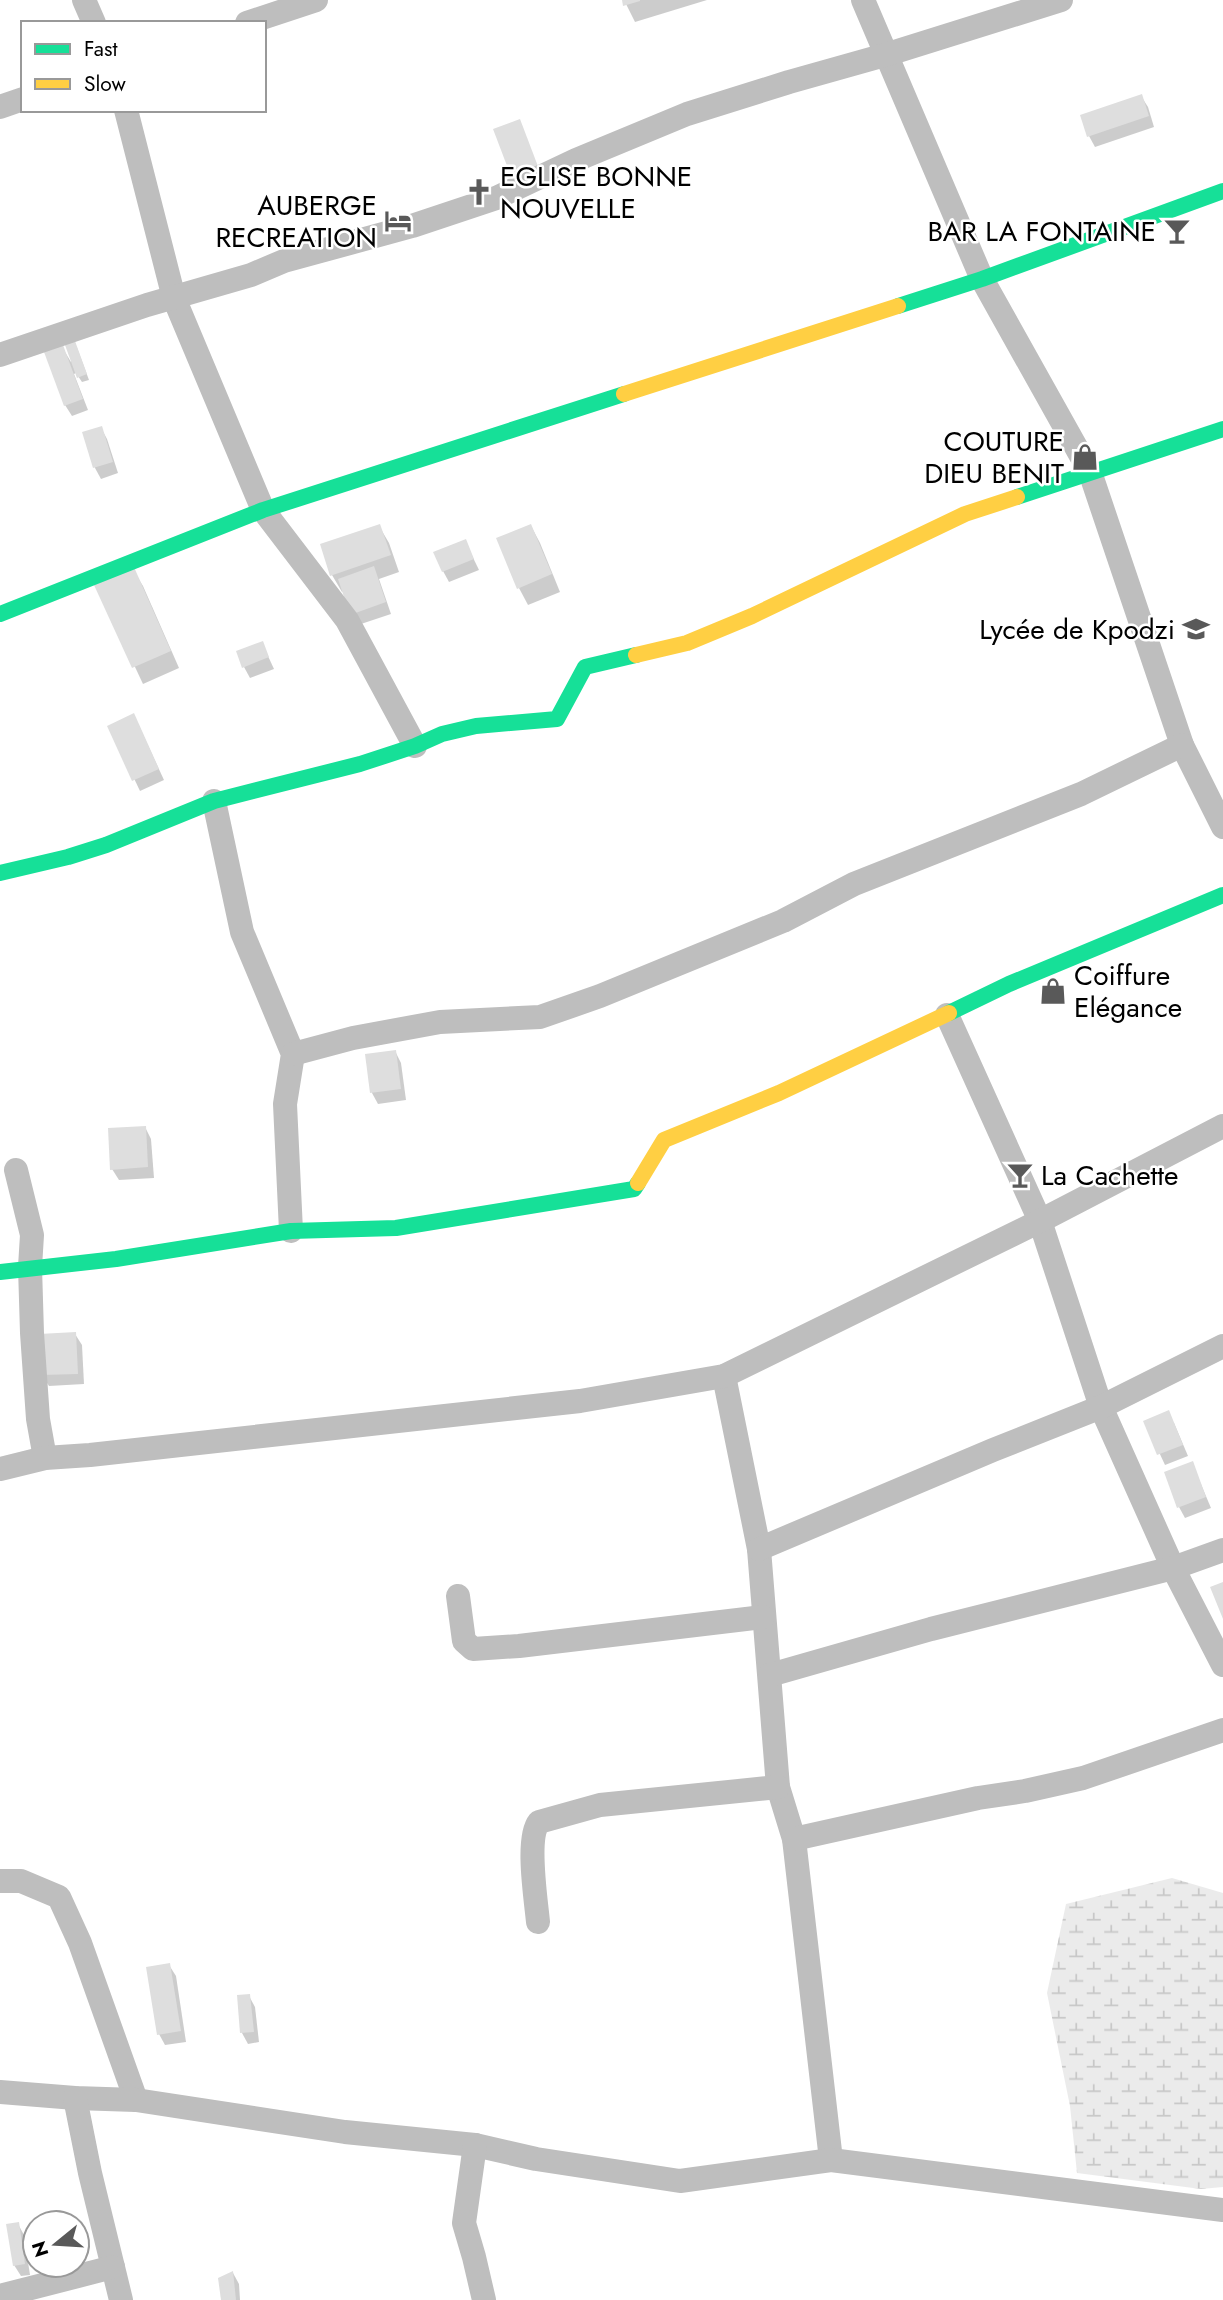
<svg xmlns="http://www.w3.org/2000/svg" width="1223" height="2300" font-family="Jost,sans-serif">
  <style>
    .wetland { fill: url(#wetland-marsh) }
    .shadow { fill: #0003 }
    .building { fill: #dedede }
    .lines { fill: none; stroke-linecap: round; stroke-linejoin: round }
    .street { stroke: #bebebe; stroke-width: 24 }
    .fast { stroke: #16e098; stroke-width: 16 }
    .slow { stroke: #ffcf43; stroke-width: 16 }
    .labels { text-anchor: middle; stroke-width: 5; stroke-linejoin: round; paint-order: stroke }
    .poi-label { font-size: 28px; fill: #000; stroke: #fff; text-anchor: end }
  </style>
  <defs>
    <pattern id="wetland-marsh" width="20" height="14" patternUnits="userSpaceOnUse" patternTransform="scale(1.75)"><rect width="20" height="14" fill="#ebebeb"/><path d="M1 5h8M5 5V1M11 12h8M15 12V8" fill="none" stroke="#c8c8c8"/></pattern>
  </defs>
  <rect width="100%" height="100%" fill="#fff"/>
  <path class="wetland" d="M1172 1878 1223 1893V2187L1201 2189 1077 2173 1070 2106 1047 1993 1066 1904Z"/>
  <g class="shadow">
    <path d="M624 0H707L635 22Z"/>
    <path d="M1141 96 1148 107 1154 127 1095 147 1089 136Z"/>
    <path d="M62 347 71 362 77 348 89 380 82 382 76 373 74 374 88 410 72 416 65 405Z"/>
    <path d="M101 428 107 439 118 473 101 479 95 468 84 433Z"/>
    <path d="M379 526 389 543 399 572 379 579 391 614 358 625 344 591 342 592 332 575Z"/>
    <path d="M531 526 540 543 560 592 528 605 519 588Z"/>
    <path d="M465 541 479 570 449 582 443 571Z"/>
    <path d="M133 570 143 586 179 668 143 684 97 586Z"/>
    <path d="M262 643 274 669 250 678 244 667Z"/>
    <path d="M109 726H139L164 780 140 791Z"/>
    <path d="M395 1051 401 1063 406 1100 378 1104 372 1093 366 1055Z"/>
    <path d="M145 1127 151 1139 154 1178 119 1180 112 1169Z"/>
    <path d="M75 1334 82 1345 84 1384 49 1386 42 1375Z"/>
    <path d="M1145 1422 1174 1423 1188 1456 1165 1465Z"/>
    <path d="M1192 1463 1211 1508 1185 1518 1179 1507Z"/>
    <path d="M169 1965 176 1976 186 2042 165 2045 159 2034Z"/>
    <path d="M249 1996 255 2007 259 2042 248 2044 242 2033Z"/>
    <path d="M18 2224 24 2235 30 2275 21 2276 14 2265Z"/>
    <path d="M233 2273 239 2284 240 2300H223Z"/>
  </g>
  <g class="building">
    <path d="M622 0H640V1L623 6Z"/>
    <path d="M1142 94 1149 116 1087 137 1080 115Z"/>
    <path d="M520 119 539 169 512 179 493 129Z"/>
    <path d="M75 341 87 374 77 378 65 345Z"/>
    <path d="M63 345 83 399 64 406 44 352Z"/>
    <path d="M102 426 113 462 93 468 82 432Z"/>
    <path d="M380 524 391 555 330 576 320 544Z"/>
    <path d="M531 524 552 574 517 589 496 538Z"/>
    <path d="M466 539 474 559 442 572 433 552Z"/>
    <path d="M374 566 386 602 350 615 338 579Z"/>
    <path d="M134 567 171 651 132 668 94 585Z"/>
    <path d="M263 641 269 657 242 668 236 651Z"/>
    <path d="M134 713 159 769 132 781 107 726Z"/>
    <path d="M396 1050 401 1089 370 1093 365 1054Z"/>
    <path d="M146 1126 148 1167 110 1170 108 1128Z"/>
    <path d="M76 1332 78 1374 41 1375 39 1334Z"/>
    <path d="M1169 1410 1183 1445 1157 1455 1143 1421Z"/>
    <path d="M1193 1461 1206 1497 1177 1508 1164 1472Z"/>
    <path d="M1223 1582V1619L1210 1587Z"/>
    <path d="M170 1963 181 2031 157 2035 146 1967Z"/>
    <path d="M250 1994 254 2032 240 2033 237 1995Z"/>
    <path d="M19 2222 25 2264 13 2266 6 2224Z"/>
    <path d="M233 2271 236 2300H221L218 2278Z"/>
  </g>
  <g class="lines">
    <g class="street">
      <path d="M84 0 94 23"/>
      <path d="M863 0 982 279 1090 472 1182 745 1223 827"/>
      <path d="M247 23 316 0"/>
      <path d="M0 107 23 99"/>
      <path d="M126 110 174 298 263 510 347 620 415 746"/>
      <path d="M0 355 147 305 251 275 284 261 412 226 496 198 576 160 687 114 789 82 885 55 1061 0"/>
      <path d="M214 801 242 932 293 1054 285 1104 291 1231"/>
      <path d="M947 1015 1040 1221 1101 1407 1173 1568 1223 1665"/>
      <path d="M293 1054 353 1038 440 1022 540 1017 600 996 783 921 854 884 1081 794 1182 745"/>
      <path d="M16 1170 32 1235 30 1267 32 1333 38 1419 45 1458"/>
      <path d="M724 1376 759 1549 778 1787 794 1839 831 2160"/>
      <path d="M0 1469 45 1458 90 1455 580 1401 724 1376 1040 1221 1223 1126"/>
      <path d="M759 1549 993 1450 1101 1407 1223 1346"/>
      <path d="M458 1596 464 1641 473 1649 519 1646 763 1617"/>
      <path d="M770 1675 931 1629 1173 1568 1223 1550"/>
      <path d="M794 1839 978 1798 1025 1791 1083 1778 1223 1730"/>
      <path d="M0 1881H21L59 1897 80 1943 136 2100"/>
      <path d="M538 1922C536 1900 526 1838 539 1822L600 1805 778 1787"/>
      <path d="M0 2092 75 2098 136 2100 345 2132 475 2145 536 2159 680 2181 831 2160 1223 2210"/>
      <path d="M75 2098 90 2173 121 2300"/>
      <path d="M475 2145 464 2223 474 2257 484 2300"/>
      <path d="M0 2296 113 2267"/>
    </g>
    <g class="fast">
      <path d="M898 306 982 279 1223 191"/>
      <path d="M1017 497 1223 429"/>
      <path d="M0 614 263 510 624 394"/>
      <path d="M0 873 68 857 106 845 214 801 360 764 415 746 442 734 476 726 557 719 585 667 636 655"/>
      <path d="M949 1013 1009 984 1223 895"/>
      <path d="M0 1272 116 1259 291 1231 396 1228 634 1189 638 1183"/>
    </g>
    <g class="slow">
      <path d="M624 394 898 306"/>
      <path d="M636 655 687 643 752 616 965 514 1017 497"/>
      <path d="M638 1183 664 1140 779 1093 949 1013"/>
    </g>
  </g>
  <defs>
    <symbol id="church-bare" viewBox="-9 -9 18 18"><path d="M-1.2-6h2.4v3.5h3.3v2.4h-3.3V6h-2.4V-.1h-3.3v-2.4h3.3Z" fill="#595959" stroke="#fff" stroke-width="2.5" paint-order="stroke"/></symbol>
    <symbol id="hotel-bare" viewBox="-9 -9 18 18"><path d="M-6-4.5h1.5V1H6V5H4.5V3h-9V5H-6ZM-4 0a1.8 1.8 0 1 1 3.6 0ZM.5 0V-2.5h3Q6-2.5 6 0Z" fill="#595959" stroke="#fff" stroke-width="2.5" paint-order="stroke"/></symbol>
    <symbol id="bar-bare" viewBox="-9 -9 18 18"><path d="M-6-5H6L.8 .8V4.5H3.5V6h-7V4.5H-.8V.8Z" fill="#595959" stroke="#fff" stroke-width="2.5" paint-order="stroke"/></symbol>
    <symbol id="shop-bare" viewBox="-9 -9 18 18"><path d="M-5-2.5h2.3a2.7 3.5 0 0 1 5.4 0H5L5.5 6h-11ZM-1.5-2.5h3a1.5 2.3 0 0 0-3 0Z" fill="#595959" stroke="#fff" stroke-width="2.5" paint-order="stroke"/></symbol>
    <symbol id="school-bare" viewBox="-9 -9 18 18"><path d="M0-5L7-2L0 1L-7-2ZM-4 1L0 2.5L4 1V4Q0 6-4 4Z" fill="#595959" stroke="#fff" stroke-width="2.5" paint-order="stroke"/></symbol>
  </defs>
  <g fill-rule="evenodd">
    <use href="#church-bare" x="460" y="173" width="38" height="38"/>
    <use href="#hotel-bare" x="379" y="202" width="38" height="38"/>
    <use href="#bar-bare" x="1158" y="212" width="38" height="38"/>
    <use href="#shop-bare" x="1066" y="438" width="38" height="38"/>
    <use href="#school-bare" x="1177" y="610" width="38" height="38"/>
    <use href="#shop-bare" x="1034" y="972" width="38" height="38"/>
    <use href="#bar-bare" x="1001" y="1156" width="38" height="38"/>
  </g>
  <g class="labels">
    <g class="poi-label">
      <text x="500" y="186" text-anchor="start">EGLISE BONNE<tspan x="500" dy="32">NOUVELLE</tspan></text>
      <text x="377" y="215">AUBERGE<tspan x="377" dy="32">RECREATION</tspan></text>
      <text x="1156" y="241">BAR LA FONTAINE</text>
      <text x="1064" y="451">COUTURE<tspan x="1064" dy="32">DIEU BENIT</tspan></text>
      <text x="1175" y="639">Lycée de Kpodzi</text>
      <text x="1074" y="985" text-anchor="start">Coiffure<tspan x="1074" dy="32">Elégance</tspan></text>
      <text x="1041" y="1185" text-anchor="start">La Cachette</text>
    </g>
  </g>
  <rect x="21" y="21" width="245" height="91" fill="#ffffff" stroke="#999999" stroke-width="2"/>
  <rect x="35" y="44" width="35" height="10" fill="#16e098" stroke="#999999" stroke-width="2"/>
  <text x="84" y="56" font-size="21" fill="#000000">Fast</text>
  <rect x="35" y="79" width="35" height="10" fill="#ffcf43" stroke="#999999" stroke-width="2"/>
  <text x="84" y="91" font-size="21" fill="#000000">Slow</text>
  <g transform="translate(56 2244) rotate(252)"><circle r="33" fill="#ffffff" stroke="#999999" stroke-width="2"/>
  <path d="M0-5L12 26L0 18L-12 26Z" fill="#595959"/>
  <text y="-10" font-size="19" font-weight="bold" text-anchor="middle" fill="#000000">N</text>
  </g>
</svg>
